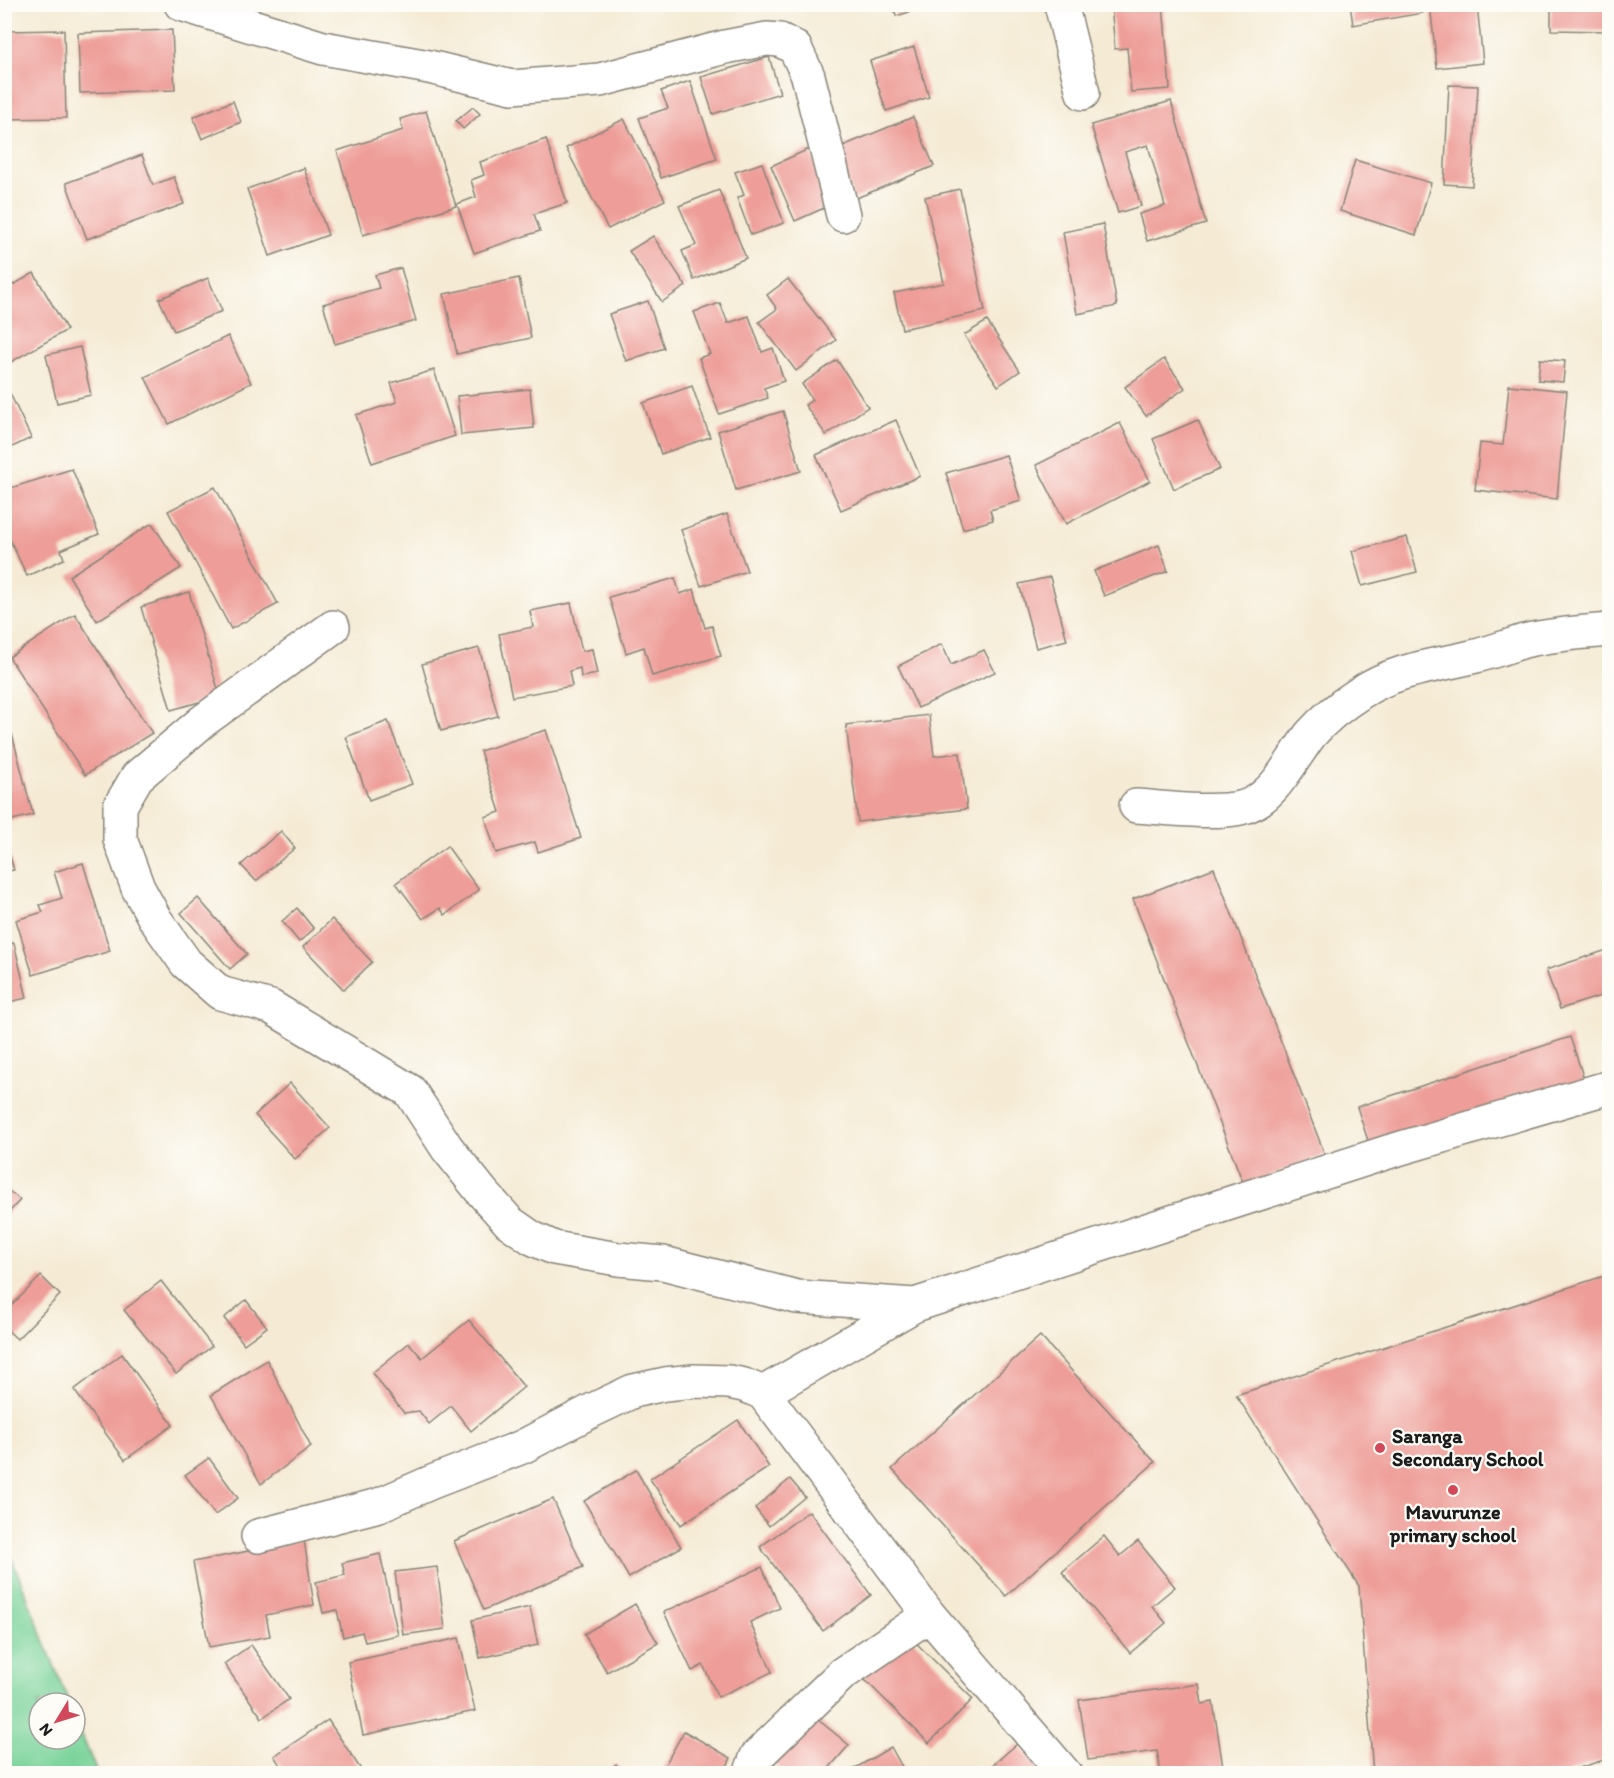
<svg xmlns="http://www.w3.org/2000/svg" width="1614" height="1778" font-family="Itim,sans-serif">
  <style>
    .green { fill: #79d39a; stroke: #4a785b; stroke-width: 1.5 }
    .building { fill: #ee9d98 }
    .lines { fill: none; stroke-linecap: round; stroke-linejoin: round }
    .minor-casing { stroke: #888478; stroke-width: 36 }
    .minor { stroke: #fff; stroke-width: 33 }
    .poi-dot { fill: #d1495b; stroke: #fdfcf7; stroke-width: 2 }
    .labels { text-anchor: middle; stroke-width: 4.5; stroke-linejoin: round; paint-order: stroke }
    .poi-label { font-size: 20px; font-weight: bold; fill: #1c1c1c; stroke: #fdfcf7; text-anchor: start }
  </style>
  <rect width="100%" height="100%" fill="#fdfcf7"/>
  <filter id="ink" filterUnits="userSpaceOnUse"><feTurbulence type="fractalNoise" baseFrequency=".0167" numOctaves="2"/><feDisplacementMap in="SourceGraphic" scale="12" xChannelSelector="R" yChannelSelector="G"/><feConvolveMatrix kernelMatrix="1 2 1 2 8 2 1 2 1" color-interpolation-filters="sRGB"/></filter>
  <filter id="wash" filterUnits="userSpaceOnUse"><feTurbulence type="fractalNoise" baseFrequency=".008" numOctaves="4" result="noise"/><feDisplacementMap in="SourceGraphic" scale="24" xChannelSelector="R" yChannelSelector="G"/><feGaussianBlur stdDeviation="1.35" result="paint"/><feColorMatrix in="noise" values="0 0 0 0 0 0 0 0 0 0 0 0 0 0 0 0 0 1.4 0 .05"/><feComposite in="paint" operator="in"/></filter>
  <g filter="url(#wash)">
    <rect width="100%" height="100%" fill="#f5ebd5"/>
    <path class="green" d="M4 1539 69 1703H39V1739H75V1718L97 1773H5Z"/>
    <g id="blocks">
      <g class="building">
        <path d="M893 4H933V5L896 16Z"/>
        <path d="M1111 4H1163L1170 89 1131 92 1127 48 1115 49Z"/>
        <path d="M1350 4H1422L1423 13 1353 25Z"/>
        <path d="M1430 4H1477L1483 63 1437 68Z"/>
        <path d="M1551 4H1610V31L1551 30Z"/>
        <path d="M64 30 66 118 4 119V31Z"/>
        <path d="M172 30 175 90 80 93 78 33Z"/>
        <path d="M914 47 929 97 886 111 870 61Z"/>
        <path d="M769 57 780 93 713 114 701 77Z"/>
        <path d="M690 81 717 159 661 178 639 118 668 108 661 91Z"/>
        <path d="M1449 85 1478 86 1472 186 1444 184Z"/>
        <path d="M233 101 241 122 202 139 193 117Z"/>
        <path d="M1171 101 1206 224 1147 241 1139 214 1165 206 1148 145 1125 152 1141 206 1118 213 1091 125Z"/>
        <path d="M473 107 480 114 463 129 456 121Z"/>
        <path d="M426 111 456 206 363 235 337 151 403 130 400 119Z"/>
        <path d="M913 117 934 166 854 199 833 150Z"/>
        <path d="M624 119 665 200 608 229 566 148Z"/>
        <path d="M546 139 567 203 534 214 540 231 474 253 457 204 476 197 471 180 484 175 480 162Z"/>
        <path d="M809 149 833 204 795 221 771 166Z"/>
        <path d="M142 155 153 185 174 177 184 204 87 239 66 183Z"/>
        <path d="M1355 160 1431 183 1416 235 1340 211Z"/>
        <path d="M762 163 784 223 751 235 737 198 744 195 735 172Z"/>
        <path d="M304 168 328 235 270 256 247 189Z"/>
        <path d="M960 189 985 311 902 329 894 293 944 283 925 197Z"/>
        <path d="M719 190 746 258 694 280 682 251 696 245 679 206Z"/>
        <path d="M1103 224 1117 306 1077 314 1063 232Z"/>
        <path d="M653 236 686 286 662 302 629 251Z"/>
        <path d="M401 268 416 321 335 344 323 304 379 288 375 275Z"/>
        <path d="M34 273 67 330 4 366V290Z"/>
        <path d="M208 278 222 311 174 331 159 299Z"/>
        <path d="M519 278 531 338 457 354 444 294Z"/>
        <path d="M788 279 836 340 796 371 759 322 777 309 767 295Z"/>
        <path d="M648 301 664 348 626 361 609 314Z"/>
        <path d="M720 303 728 323 749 316 762 352 773 348 784 381 764 388 768 398 719 414 699 358 710 354 694 312Z"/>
        <path d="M987 321 1020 371 998 386 964 335Z"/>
        <path d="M228 336 251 383 169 424 145 377Z"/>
        <path d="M80 347 91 395 57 403 46 355Z"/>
        <path d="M1164 359 1185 388 1146 416 1125 387Z"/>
        <path d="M1540 359 1565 361 1563 382 1538 380Z"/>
        <path d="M837 360 868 407 826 435 805 405 812 400 802 384Z"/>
        <path d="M434 370 455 436 372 463 356 415 397 402 391 383Z"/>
        <path d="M1509 385 1567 391 1557 499 1475 490 1480 443 1503 445Z"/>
        <path d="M692 386 710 437 661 454 643 403Z"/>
        <path d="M7 387 31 438 4 451V388Z"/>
        <path d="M530 389 534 428 461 435 457 396Z"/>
        <path d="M783 411 801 471 736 490 718 431Z"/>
        <path d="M896 420 920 476 841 510 816 455Z"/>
        <path d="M1198 420 1220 469 1174 489 1153 439Z"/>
        <path d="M1120 423 1150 481 1066 524 1036 465Z"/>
        <path d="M1006 455 1021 501 990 510 993 520 963 529 946 473Z"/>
        <path d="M72 469 99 534 61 550 64 559 27 576 4 527V490Z"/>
        <path d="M215 487 278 604 231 629 168 511Z"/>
        <path d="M727 514 747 571 701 586 681 530Z"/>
        <path d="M152 523 181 568 97 621 69 576Z"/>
        <path d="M1407 537 1417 572 1362 586 1352 551Z"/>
        <path d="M1159 545 1168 571 1104 596 1094 571Z"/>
        <path d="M1050 577 1067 640 1036 648 1019 584Z"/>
        <path d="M675 578 680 594 694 589 705 628 712 626 721 656 652 676 644 647 626 653 609 597Z"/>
        <path d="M189 592 220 696 171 710 141 607Z"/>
        <path d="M571 603 582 651 592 649 597 674 581 677 580 668 569 671 572 686 512 697 499 634 533 627 530 611Z"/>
        <path d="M75 614 152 733 85 775 9 657Z"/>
        <path d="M942 644 951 665 984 650 995 672 918 708 898 666Z"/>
        <path d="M479 648 498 716 441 731 422 664Z"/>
        <path d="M929 715 934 756 960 753 967 809 858 822 846 725Z"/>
        <path d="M388 721 412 784 369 800 346 737Z"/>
        <path d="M546 730 581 838 538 852 535 842 496 853 485 817 500 812 480 751Z"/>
        <path d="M12 734 33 815 4 822V736Z"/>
        <path d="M281 831 295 848 256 881 241 865Z"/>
        <path d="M4 836 14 870 4 872Z"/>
        <path d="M447 846 479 890 445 915 440 908 423 919 396 883Z"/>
        <path d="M83 863 110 951 33 975 16 920 43 912 40 905 62 898 54 872Z"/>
        <path d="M1214 868 1325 1155 1244 1185 1133 899Z"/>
        <path d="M198 898 247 954 230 969 181 913Z"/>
        <path d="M297 908 314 929 299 942 282 921Z"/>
        <path d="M332 919 372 962 344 990 303 947Z"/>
        <path d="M14 943 27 998 4 1003V945Z"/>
        <path d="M1610 949V993L1560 1009 1546 970Z"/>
        <path d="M1570 1037 1586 1085 1373 1156 1357 1107Z"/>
        <path d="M290 1083 330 1128 295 1159 255 1115Z"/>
        <path d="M4 1187 20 1200 4 1218Z"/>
        <path d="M1610 1274V1758L1560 1774H1373L1359 1586 1236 1395Z"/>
        <path d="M41 1276 60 1295 17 1339 4 1327V1313Z"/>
        <path d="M161 1281 212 1346 176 1374 124 1310Z"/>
        <path d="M246 1300 267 1327 244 1344 224 1318Z"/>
        <path d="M469 1320 524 1387 471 1431 451 1406 429 1424 419 1411 404 1413 372 1373 409 1343 422 1358Z"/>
        <path d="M1040 1336 1155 1462 1006 1596 892 1469Z"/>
        <path d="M122 1354 173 1425 125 1460 74 1390Z"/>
        <path d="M267 1360 311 1447 261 1484 211 1395Z"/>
        <path d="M738 1420 769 1467 681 1525 650 1479Z"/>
        <path d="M209 1458 238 1498 215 1515 185 1475Z"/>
        <path d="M636 1470 681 1547 629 1578 584 1501Z"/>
        <path d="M790 1479 805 1497 769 1526 755 1508Z"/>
        <path d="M553 1499 583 1567 484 1610 454 1541Z"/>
        <path d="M809 1511 871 1595 823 1631 760 1547Z"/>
        <path d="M1104 1536 1120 1556 1138 1541 1175 1587 1152 1606 1166 1623 1130 1653 1062 1572Z"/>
        <path d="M304 1540 314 1605 266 1615 270 1636 209 1647 193 1562Z"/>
        <path d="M380 1554 398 1635 365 1642 362 1632 343 1637 337 1610 323 1613 316 1582 345 1575 342 1563Z"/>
        <path d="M437 1567 445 1629 403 1635 395 1572Z"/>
        <path d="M762 1567 780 1608 750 1622 772 1672 718 1697 703 1665 692 1671 664 1612Z"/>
        <path d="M635 1604 658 1643 607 1672 584 1634Z"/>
        <path d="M530 1607 538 1645 480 1658 472 1620Z"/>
        <path d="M907 1634 973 1699 929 1743 863 1678Z"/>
        <path d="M459 1638 475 1711 363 1735 348 1662Z"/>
        <path d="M251 1645 289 1699 262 1718 224 1664Z"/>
        <path d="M1199 1684 1202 1704 1213 1702 1224 1774H1161L1157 1751 1088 1760 1079 1700Z"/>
        <path d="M810 1713 849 1745 824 1774H786L769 1760Z"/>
        <path d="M328 1720 364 1774H286L274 1756Z"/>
        <path d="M684 1731 731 1758 723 1774H660Z"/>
        <path d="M1017 1744 1043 1774H982Z"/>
        <path d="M891 1747 906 1774H846L859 1766Z"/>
        <path d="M616 1764 624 1774H604Z"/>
      </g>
    </g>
  </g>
  <g filter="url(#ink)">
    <use href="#blocks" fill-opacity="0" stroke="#888478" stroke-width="1.5"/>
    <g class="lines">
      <defs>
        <g id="minor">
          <path d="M181 4 323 48 429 67 512 87 600 80 725 47 767 39 780 40 795 48 808 76 843 215"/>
          <path d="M1061 4 1083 93"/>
          <path d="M333 627 203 721 137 777 120 806V839L138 888 155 919 186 963 220 993 271 1007 410 1091 447 1148 482 1192 509 1222 532 1238 554 1248 618 1259 663 1263 797 1297 915 1305"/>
          <path d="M1136 806C1166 808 1211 814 1240 808 1273 802 1292 758 1311 734 1324 719 1343 704 1360 693 1395 669 1436 666 1476 656 1492 652 1508 646 1524 641 1548 635 1584 632 1610 630"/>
          <path d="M763 1393 915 1305 1391 1151 1610 1087"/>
          <path d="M258 1536 379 1505 432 1482 522 1447 593 1410 633 1391 665 1384 694 1381 729 1382 744 1385 763 1393 929 1615 1065 1774"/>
          <path d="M750 1774 757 1756 842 1674 929 1615"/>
        </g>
      </defs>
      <use href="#minor" class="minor-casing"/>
      <use href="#minor" class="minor"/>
    </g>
  </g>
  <g class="poi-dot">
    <circle cx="1380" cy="1448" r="6"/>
    <circle cx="1453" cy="1490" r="6"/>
  </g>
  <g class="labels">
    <g class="poi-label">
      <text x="1392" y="1443">Saranga<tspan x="1392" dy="23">Secondary School</tspan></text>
      <text x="1453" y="1519" text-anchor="middle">Mavurunze<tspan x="1453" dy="23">primary school</tspan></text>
    </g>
  </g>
  <rect width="1614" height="1778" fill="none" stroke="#fdfcf7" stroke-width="24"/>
  <g transform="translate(57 1721) rotate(232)"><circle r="28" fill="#fdfcf7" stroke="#a3a29f" stroke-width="1.5"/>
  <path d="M0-4.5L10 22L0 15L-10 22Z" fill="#d1495b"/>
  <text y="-9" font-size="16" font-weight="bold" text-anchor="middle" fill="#1c1c1c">N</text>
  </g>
</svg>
